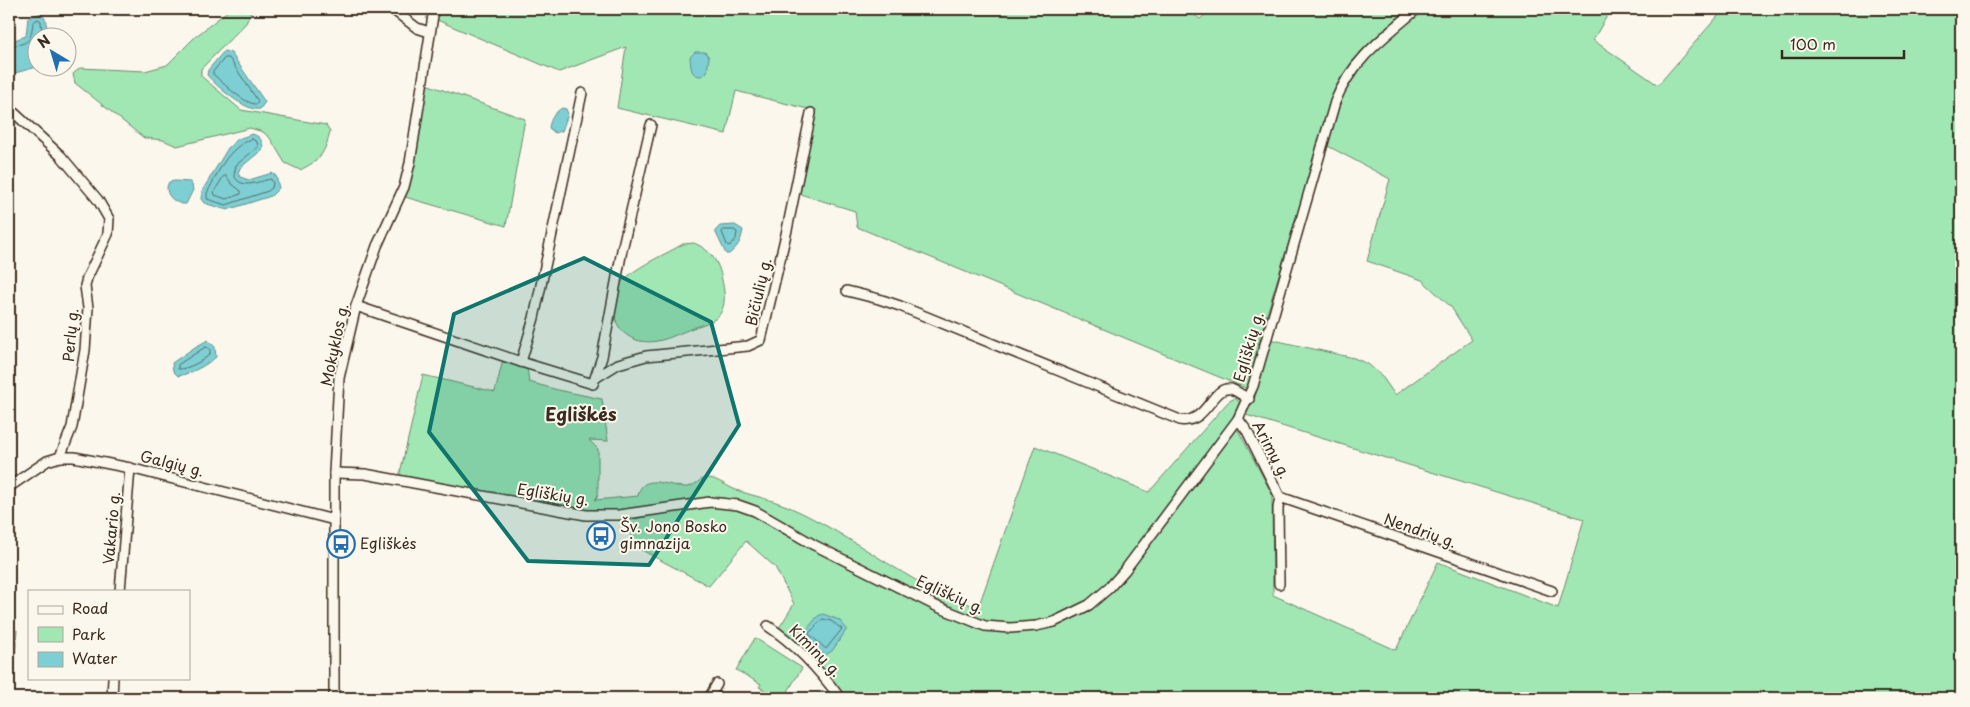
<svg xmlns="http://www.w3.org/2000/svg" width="1970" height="707" font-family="'Playpen Sans',sans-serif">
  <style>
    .green { fill: #a0e7b4; stroke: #6e8869 }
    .water { fill: #7dcfd4; stroke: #638d8b }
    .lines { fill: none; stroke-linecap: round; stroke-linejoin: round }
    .shore { stroke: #556c67; stroke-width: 1 }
    .street-casing { stroke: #3b2a1e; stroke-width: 12 }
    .street { stroke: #fbf7ec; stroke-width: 9 }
    .marked { fill: #0f766e; fill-opacity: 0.2; stroke: #0f766e; stroke-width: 4; stroke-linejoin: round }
    .labels { text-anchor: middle; stroke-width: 4; stroke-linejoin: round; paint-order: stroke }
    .street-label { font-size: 15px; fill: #3b2a1e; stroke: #fbf7ec }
    .poi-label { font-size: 15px; fill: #3b2a1e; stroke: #fbf7ec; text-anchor: start }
    .quarter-label { font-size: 18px; font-weight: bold; fill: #3b2a1e; stroke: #fbf7ec }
  </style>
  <rect width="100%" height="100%" fill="#fbf7ec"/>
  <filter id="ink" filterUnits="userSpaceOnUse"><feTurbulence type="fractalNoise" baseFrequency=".02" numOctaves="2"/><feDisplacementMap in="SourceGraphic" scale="10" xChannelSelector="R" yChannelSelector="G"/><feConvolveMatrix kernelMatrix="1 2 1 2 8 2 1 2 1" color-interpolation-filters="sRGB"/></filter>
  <g filter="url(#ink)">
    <g class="green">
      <path d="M230 9 252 10 246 23 201 69V76L241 110 326 125 330 131C325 153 321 160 300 170L285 163 270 138 263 132 250 128 177 146 163 140 144 138 75 83 73 74 80 68 145 71 167 65 195 37Z"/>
      <path d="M439 9H1187L1200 19 1212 9H1413C1383 33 1354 56 1335 90L1260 337 1248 389 857 227 855 211 800 194 816 111 736 91 726 134 617 108 626 47 559 72 437 20Z"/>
      <path d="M1424 9H1596L1607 16 1593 40 1658 85 1724 9H1961V698H844L792 640 779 628 794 604 775 567 746 541 709 586 634 546 627 521C660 513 698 502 732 508 758 512 795 541 820 553 873 581 927 605 982 629 1015 637 1044 629 1075 615 1082 612 1090 609 1096 604 1107 597 1115 587 1124 577L1210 460 1237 428 1272 494 1273 595 1396 650 1438 562 1558 608 1584 519 1246 415 1255 397 1269 339 1354 358 1368 364 1381 375 1395 395 1472 340 1451 307 1422 280 1367 261 1390 179 1326 145C1334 121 1339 91 1355 71 1374 47 1401 28 1424 9Z"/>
      <path d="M426 84 525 119 506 226 405 197 416 155Z"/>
      <path d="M694 243C711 250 719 262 722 280 725 293 727 310 715 319 709 323 700 325 693 328 682 332 669 339 657 341 633 346 610 329 615 304 617 294 618 283 627 277 642 264 666 254 683 244Z"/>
      <path d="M503 360 527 368 529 382 558 390 602 399 608 441 589 440 598 449V495L595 500 638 496C642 471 669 487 685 487 695 488 699 477 709 478 718 479 728 487 736 490 753 496 770 499 787 506 833 526 875 557 919 582 937 592 958 599 978 608L1035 446 1149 492 1228 402 1235 398 1241 404 1236 415 1117 574C1109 582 1102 592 1092 598 1066 617 1024 630 992 623 982 621 973 617 963 613L736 501C697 495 660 506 621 510 602 512 583 510 563 508L399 477 423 375 495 392Z"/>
      <path d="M17 630 12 698H9V636Z"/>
      <path d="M755 638 802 668 784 698H779L759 687 761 684 736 670Z"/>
    </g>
    <g class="water">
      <path d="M41 13 46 20 47 37 38 38 37 67 15 73 9 66V42L26 36 28 18Z"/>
      <path d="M224 51 231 53 265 102 260 109C246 112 216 86 207 75L208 70Z"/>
      <path d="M695 52H705L709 57 707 72 701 76C690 76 691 66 690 57Z"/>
      <path d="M562 108 566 109 568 114 562 131 555 133 549 128C550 119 555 112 562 108Z"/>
      <path d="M252 134C260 136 263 141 263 149L240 168 238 173 240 177 249 180 272 173 276 176 279 188 271 196 227 210 204 203 201 199 202 191 228 148 238 139Z"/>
      <path d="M175 181 190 182 192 185 193 190 186 204C175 205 162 193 169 182Z"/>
      <path d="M735 225 743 230C741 241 738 247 729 254H726L715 231 720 226Z"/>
      <path d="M208 340 215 347 216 357C205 366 192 373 178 376L173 371 172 363 195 347Z"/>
      <path d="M823 614 839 620 847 629 832 651 825 655 804 637 803 634 818 616Z"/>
    </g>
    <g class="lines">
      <g class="shore">
        <path d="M9 46C29 44 31 41 33 22L38 19 41 21 42 38"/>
        <path d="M225 58H229L258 101 257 104C245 105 223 83 213 74V72Z"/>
        <path d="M252 139 257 142 258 147 236 165 234 175C241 191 258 181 271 179L273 183 272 188 268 191 226 205 207 199V193C219 171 227 148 252 139Z"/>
        <path d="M226 176 232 184 241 191V194L226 199 215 195 214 192 223 177Z"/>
        <path d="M724 230H734L737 232 736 239 730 246 727 245 722 232Z"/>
        <path d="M206 347 210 349V354C205 360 186 370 178 369V365Z"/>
        <path d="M823 619 831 621 842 629 826 649 809 634Z"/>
      </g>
      <defs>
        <g id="street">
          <path d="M392 9 417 28 429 32"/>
          <path d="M9 108 61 156 98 200 109 219 108 234 87 278 85 286 88 308 85 350 72 427 60 457"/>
          <path d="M847 291 879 299 900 306 1180 420C1207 425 1212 385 1231 389 1237 391 1243 396 1249 399"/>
          <path d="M356 306 521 362 593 384 602 357 622 250 651 125"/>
          <path d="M521 362 534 318 582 93"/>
          <path d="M597 377 618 364 646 356 748 346 761 340 787 230 811 113"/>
          <path d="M1238 419 1247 431 1280 497 1278 508 1279 584"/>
          <path d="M334 473 365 474 586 515H619L710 502 738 505 755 511 814 545 938 607 985 626 1010 628 1036 626 1054 622 1089 605 1109 588 1125 570 1238 419 1253 386 1335 102C1351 61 1384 37 1417 9"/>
          <path d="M9 487 47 461 60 457H74L130 468 334 520"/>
          <path d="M1280 497 1552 591"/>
          <path d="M120 591 130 468"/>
          <path d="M768 626C795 644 820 671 840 698"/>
          <path d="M112 698 113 678"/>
          <path d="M334 698V473L339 378 356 306 377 246 404 187 410 163 434 9"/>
          <path d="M709 698 717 684"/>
        </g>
      </defs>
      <use href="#street" class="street-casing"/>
      <use href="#street" class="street"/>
    </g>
  </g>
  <path class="marked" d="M584 258 711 322 739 425 649 565 528 561 429 432 454 314Z"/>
  <defs>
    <symbol id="bus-ring" viewBox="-11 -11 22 22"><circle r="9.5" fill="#fbf7ec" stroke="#1f6fb2" stroke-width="1.5"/><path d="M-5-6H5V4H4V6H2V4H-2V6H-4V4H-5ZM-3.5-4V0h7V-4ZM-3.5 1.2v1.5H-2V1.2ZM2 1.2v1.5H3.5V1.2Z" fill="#1f6fb2"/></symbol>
  </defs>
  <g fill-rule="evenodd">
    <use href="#bus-ring" x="585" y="520" width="32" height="32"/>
    <use href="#bus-ring" x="325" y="528" width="32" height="32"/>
  </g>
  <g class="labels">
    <g class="street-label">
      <text transform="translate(759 292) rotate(-77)" y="5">Bičiulių g.</text>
      <text transform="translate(71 335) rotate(-85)" y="5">Perlų g.</text>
      <text transform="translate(335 345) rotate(-78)" y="5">Mokyklos g.</text>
      <text transform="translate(1249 347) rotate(-74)" y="5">Egliškių g.</text>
      <text transform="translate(1271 450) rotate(62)" y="5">Arimų g.</text>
      <text transform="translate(172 464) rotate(14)" y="5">Galgių g.</text>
      <text transform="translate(553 495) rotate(9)" y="5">Egliškių g.</text>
      <text transform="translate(112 528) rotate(-85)" y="5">Vakario g.</text>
      <text transform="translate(1420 531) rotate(19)" y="5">Nendrių g.</text>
      <text transform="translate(950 595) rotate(24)" y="5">Egliškių g.</text>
      <text transform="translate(815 651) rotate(45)" y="5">Kiminų g.</text>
    </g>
    <g class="poi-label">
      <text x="620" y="532">Šv. Jono Bosko<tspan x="620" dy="17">gimnazija</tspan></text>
      <text x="360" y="549">Egliškės</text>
    </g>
    <g class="quarter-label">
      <text x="581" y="421">Egliškės</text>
    </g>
  </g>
  <rect width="1970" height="707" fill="none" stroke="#fbf7ec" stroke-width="30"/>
  <rect x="15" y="15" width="1940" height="677" fill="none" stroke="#3b2a1e" stroke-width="2" filter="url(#ink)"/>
  <rect x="28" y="590" width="162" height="90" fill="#fbf7ec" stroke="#aea59a"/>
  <rect x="38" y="606" width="25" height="8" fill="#fbf7ec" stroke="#aea59a"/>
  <text x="72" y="614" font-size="15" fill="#3b2a1e">Road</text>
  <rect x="38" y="627" width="25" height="15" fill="#a0e7b4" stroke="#aea59a"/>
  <text x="72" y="640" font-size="15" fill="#3b2a1e">Park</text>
  <rect x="38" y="652" width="25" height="15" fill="#7dcfd4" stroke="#aea59a"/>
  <text x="72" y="664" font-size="15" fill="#3b2a1e">Water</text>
  <g transform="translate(52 52) rotate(322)"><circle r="24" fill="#fbf7ec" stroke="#aea59a"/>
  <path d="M0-4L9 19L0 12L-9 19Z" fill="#1f6fb2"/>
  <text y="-8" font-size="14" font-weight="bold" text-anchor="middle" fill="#3b2a1e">N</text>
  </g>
  <path d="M1782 50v8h122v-8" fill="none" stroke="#3b2a1e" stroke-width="2.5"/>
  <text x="1790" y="50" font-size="15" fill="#3b2a1e" stroke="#fbf7ec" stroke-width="4" paint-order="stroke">100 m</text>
</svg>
